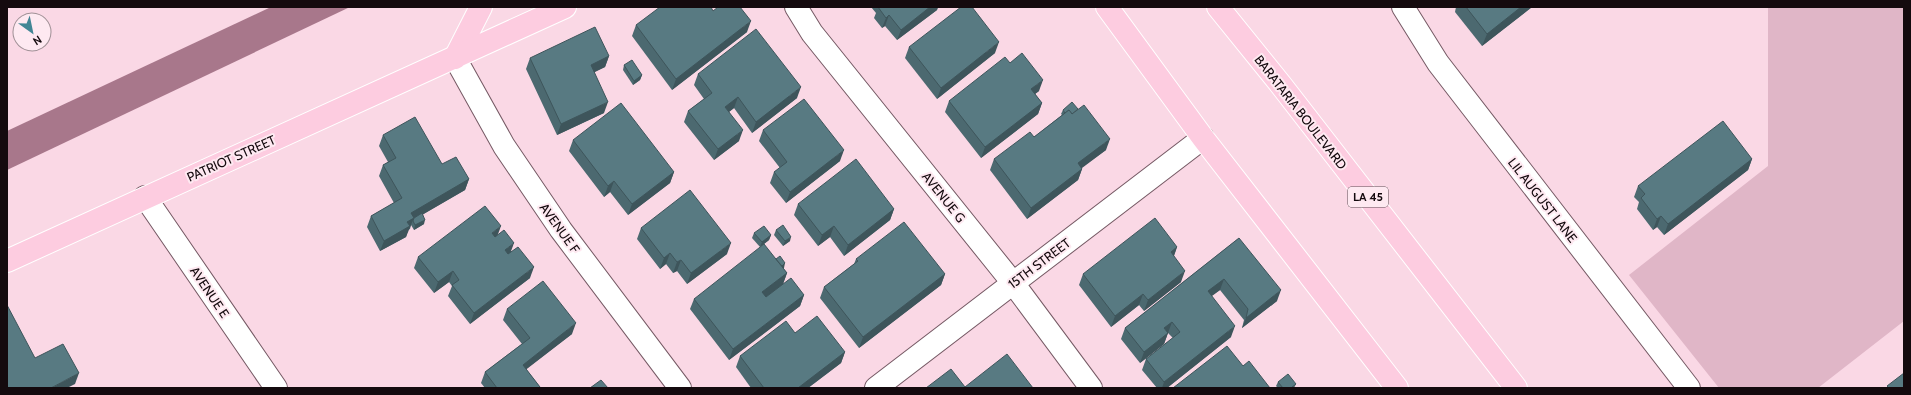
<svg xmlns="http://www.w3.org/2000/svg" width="1911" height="395" font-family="Cabin,sans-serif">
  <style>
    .green { fill: #e0b6c7 }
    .water { fill: #a8778b }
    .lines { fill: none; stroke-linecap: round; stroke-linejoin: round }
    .minor-casing { stroke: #755964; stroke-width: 24 }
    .major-casing { stroke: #fff; stroke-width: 24 }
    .minor { stroke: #fff; stroke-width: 22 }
    .major { stroke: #fdcce0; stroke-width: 22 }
    .wall { fill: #4c6970 }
    .shaded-wall { fill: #3e555b }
    .building { fill: #587a82; stroke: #3e555b }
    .labels { text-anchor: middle; stroke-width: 4; stroke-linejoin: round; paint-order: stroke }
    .shield { fill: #fee9f1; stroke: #5a4d52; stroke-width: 1 }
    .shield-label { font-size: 12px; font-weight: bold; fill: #140a0e }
    .street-label { font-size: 13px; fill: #140a0e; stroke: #fee9f1 }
  </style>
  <rect width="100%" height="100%" fill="#fad8e5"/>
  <path class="green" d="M1768 7H1904V321L1818 388H1719L1629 275 1768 166Z"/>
  <path class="water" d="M271 7H350L7 170V131Z"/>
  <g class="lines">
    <defs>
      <g id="minor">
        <path d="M796 7 812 33 1013 283 1091 388"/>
        <path d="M1403 7 1438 63 1689 388"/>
        <path d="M455 58 504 146 561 230 680 388"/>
        <path d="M145 197 276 388"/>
        <path d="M876 388 1203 138"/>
      </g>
      <g id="major">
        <path d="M1107 7 1203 138 1397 388"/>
        <path d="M1218 7 1281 85 1516 388"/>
        <path d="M455 58 481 7"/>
        <path d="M7 261 565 7"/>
      </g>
    </defs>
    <use href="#minor" class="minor-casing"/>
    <use href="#major" class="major-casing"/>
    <use href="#minor" class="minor"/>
    <use href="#major" class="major"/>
  </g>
  <g class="wall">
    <path d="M871 7H938L937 10 897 40 885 26 882 28 874 18 876 13Z"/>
    <path d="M1456 7H1532L1482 46 1455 12Z"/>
    <path d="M713 11 747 32 672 90 632 36 636 25Z"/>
    <path d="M909 47 995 53 937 99 905 58Z"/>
    <path d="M609 56 605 67 594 72 604 113 557 135 526 69 530 58Z"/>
    <path d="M1010 63 1039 91 1035 94 1042 103 1038 114 981 158 945 112 949 101Z"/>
    <path d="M624 65 642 75 640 80 633 85 623 70Z"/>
    <path d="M698 74 797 98 752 133 734 108 729 112 739 141 714 160 684 122 688 111 704 99 694 85Z"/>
    <path d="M1063 110 1106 150 1081 168 1082 169 1078 180 1027 219 990 170 994 159 1034 137 1062 115 1061 114Z"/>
    <path d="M763 130 840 161 786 203 770 183 774 172 780 168 759 141Z"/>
    <path d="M383 135 442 164 469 179 465 190 422 215 424 224 414 230 411 225 410 229 408 230 406 237 380 251 367 227 371 216 394 203 379 176 383 165 388 162 379 146Z"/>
    <path d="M573 140 674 172 670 183 628 215 610 192 604 197 569 151Z"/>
    <path d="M1752 159 1748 170 1664 235 1657 227 1653 230 1637 209 1639 202 1634 197 1638 186Z"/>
    <path d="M798 204 894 209 890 220 844 256 830 237 818 246 794 215Z"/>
    <path d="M641 228 727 254 687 284 677 271 673 273 666 264 660 269 637 239Z"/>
    <path d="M776 230 790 241 783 246 774 235Z"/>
    <path d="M754 233 771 235 769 240 760 247 752 238Z"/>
    <path d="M497 236 511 252 530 278 470 324 448 296 452 286 449 282 434 293 414 268 418 257Z"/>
    <path d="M1239 238 1277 301 1242 328 1244 320 1220 290 1211 296 1231 337 1167 388H1157L1142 370 1146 359 1173 338 1168 333 1164 344 1140 363 1121 339 1125 328Z"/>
    <path d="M1177 247 1174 256 1181 282 1144 311 1139 305 1111 327 1079 285 1083 274Z"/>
    <path d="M776 259 784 268H783L787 273 783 284 804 295 800 306 729 360 690 309 694 299Z"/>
    <path d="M856 259 945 274 941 285 859 348 820 298 824 287 854 264Z"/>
    <path d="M507 309 572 334 526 369 540 387V388H485L481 383 485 372 522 344 503 320Z"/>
    <path d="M795 333 845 352 841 363 808 388H751L736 367 740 356Z"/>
    <path d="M1278 382 1296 384 1294 388H1278L1276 386Z"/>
  </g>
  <g class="shaded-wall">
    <path d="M930 7H938L937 10 897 40 901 30Z"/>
    <path d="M1521 7H1532L1482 46 1487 34Z"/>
    <path d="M889 15 885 26 882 28 886 18Z"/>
    <path d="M751 21 747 32 672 90 676 79Z"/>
    <path d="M999 42 995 53 937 99 941 88Z"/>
    <path d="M609 56 605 67 587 76 591 65Z"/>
    <path d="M642 75 640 80 633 85 634 81Z"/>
    <path d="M1043 80 1039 91 1027 100 1031 89Z"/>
    <path d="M801 87 797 98 752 133 756 122Z"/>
    <path d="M738 97 734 108 721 118 725 107Z"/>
    <path d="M608 102 604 113 557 135 561 124Z"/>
    <path d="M1042 103 1038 114 981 158 985 147Z"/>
    <path d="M743 130 739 141 714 160 718 149Z"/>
    <path d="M1110 139 1106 150 1074 174 1078 163Z"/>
    <path d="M844 150 840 161 786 203 790 192Z"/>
    <path d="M1752 159 1748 170 1664 235 1668 224Z"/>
    <path d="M1082 169 1078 180 1027 219 1031 208Z"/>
    <path d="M674 172 670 183 628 215 632 204Z"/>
    <path d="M469 179 465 190 413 220 406 237 380 251 384 241 411 213Z"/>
    <path d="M614 181 610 192 604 197 608 186Z"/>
    <path d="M894 209 890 220 844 256 848 245Z"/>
    <path d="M1661 216 1657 227 1653 230 1657 219Z"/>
    <path d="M425 220 424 224 414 230 415 225Z"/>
    <path d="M501 226 497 237 488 244 492 233Z"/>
    <path d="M834 226 830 237 818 246 822 235Z"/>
    <path d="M771 235 769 240 760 247 762 242Z"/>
    <path d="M791 237 790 241 783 246 785 241Z"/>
    <path d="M514 243 510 254 501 261 505 250Z"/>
    <path d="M731 243 727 254 687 284 691 273Z"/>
    <path d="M1177 247 1173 258 1171 252Z"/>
    <path d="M670 253 666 264 660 269 664 258Z"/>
    <path d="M681 260 677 271 673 273 677 262Z"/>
    <path d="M785 263 784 268 779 271 781 267Z"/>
    <path d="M534 267 530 278 470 324 474 313Z"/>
    <path d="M453 271 449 282 434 293 438 282Z"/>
    <path d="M1185 271 1181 282 1144 311 1148 300Z"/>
    <path d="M787 273 783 284 758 303 762 292Z"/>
    <path d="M945 274 941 285 859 348 863 337Z"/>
    <path d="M1224 279 1220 290 1204 302 1208 291Z"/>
    <path d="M1281 290 1277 301 1242 328 1246 318Z"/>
    <path d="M1143 294 1139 305 1111 327 1115 316Z"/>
    <path d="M804 295 800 306 729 360 733 349Z"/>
    <path d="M1172 322 1168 333 1164 328Z"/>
    <path d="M576 323 572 334 519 375 523 365Z"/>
    <path d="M1235 326 1231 337 1167 388H1162L1164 382Z"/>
    <path d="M1168 333 1164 344 1140 363 1144 352Z"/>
    <path d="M845 352 841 363 808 388H798Z"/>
    <path d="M79 373 75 384 67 388H51Z"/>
  </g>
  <g class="building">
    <path d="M660 7H711L713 11 718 7H740L751 21 676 79 636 25Z"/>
    <path d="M878 7H930L901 30 889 15 886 18Z"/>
    <path d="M961 7H972L999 42 941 88 909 47Z"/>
    <path d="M1466 7H1521L1487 34Z"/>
    <path d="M595 27 609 56 591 65 608 102 561 124 530 58Z"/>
    <path d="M756 29 801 87 756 122 738 97 725 107 743 130 718 149 688 111 712 93 698 74Z"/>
    <path d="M1022 53 1043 80 1031 89 1042 103 985 147 949 101 1005 57 1010 63Z"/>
    <path d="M632 60 642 75 634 81 624 65Z"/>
    <path d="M804 99 844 150 790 192 774 172 787 162 763 130Z"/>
    <path d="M1072 102 1078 109 1072 114 1069 110 1065 113 1063 110Z"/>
    <path d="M621 103 674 172 632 204 614 181 608 186 573 140Z"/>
    <path d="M1084 105 1110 139 1078 163 1082 169 1031 208 994 159 1030 132 1034 137 1069 110 1072 114Z"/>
    <path d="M415 117 442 164 456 157 469 179 411 213 414 218 407 222 410 226 384 241 371 216 402 198 383 165 396 158 383 135Z"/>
    <path d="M1723 121 1752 159 1668 224 1661 216 1657 219 1641 198 1645 194 1638 186Z"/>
    <path d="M856 159 894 209 848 245 834 226 822 235 798 204Z"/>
    <path d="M690 190 731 243 691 273 681 260 677 262 670 253 664 258 641 228Z"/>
    <path d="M485 206 501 226 492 233 495 237 504 230 514 243 505 250 508 254 518 247 534 267 474 313 452 285 459 280 453 271 438 282 418 257Z"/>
    <path d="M422 213 425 220 415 225 413 221 414 218Z"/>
    <path d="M1155 218 1177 247 1171 252 1185 271 1148 300 1143 294 1115 316 1083 274Z"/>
    <path d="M904 222 945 274 863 337 824 287 858 261 856 259Z"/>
    <path d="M783 225 791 237 785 241 776 230Z"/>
    <path d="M764 226 771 235 762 242 754 233Z"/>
    <path d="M1239 238 1281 290 1246 318 1248 309 1224 279 1208 291 1235 326 1164 382 1146 359 1180 332 1172 322 1164 328 1168 333 1144 352 1125 328Z"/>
    <path d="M764 244 787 273 762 292 766 297 791 278 804 295 733 349 694 299Z"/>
    <path d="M780 256 785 263 782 266 776 259Z"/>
    <path d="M543 281 576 323 523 365 540 387 538 388H497L485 372 530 338 507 309Z"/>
    <path d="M7 305 35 358 63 344 79 373 51 388H7Z"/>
    <path d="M817 316 845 352 798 388H764L740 356 786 321 795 333Z"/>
    <path d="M1227 346 1243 366 1249 361 1270 388H1173Z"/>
    <path d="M1007 354 1033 388H926L951 369 965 387Z"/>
    <path d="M1904 373V388H1889L1887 386Z"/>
    <path d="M1288 374 1296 384 1291 388H1283L1278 382Z"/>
    <path d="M601 380 608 388H590Z"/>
  </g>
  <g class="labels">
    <rect class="shield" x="1348" y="187" width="40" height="20" rx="3"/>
    <g class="shield-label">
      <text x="1368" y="201">LA 45</text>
    </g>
    <g class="street-label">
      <text transform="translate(1301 112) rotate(52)" y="5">BARATARIA BOULEVARD</text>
      <text transform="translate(231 158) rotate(-24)" y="5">PATRIOT STREET</text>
      <text transform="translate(944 197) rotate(51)" y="5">AVENUE G</text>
      <text transform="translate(1543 200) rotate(52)" y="5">LIL AUGUST LANE</text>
      <text transform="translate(560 228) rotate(54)" y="5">AVENUE F</text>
      <text transform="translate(1039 263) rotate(-37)" y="5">15TH STREET</text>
      <text transform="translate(210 292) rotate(56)" y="5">AVENUE E</text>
    </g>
  </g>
  <rect width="1911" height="395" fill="none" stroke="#140a0e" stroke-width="16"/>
  <g transform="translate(32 32) rotate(147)"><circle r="19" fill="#fee9f1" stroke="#a09096"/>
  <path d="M0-3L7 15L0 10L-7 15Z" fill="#428695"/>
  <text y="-6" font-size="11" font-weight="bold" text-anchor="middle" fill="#140a0e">N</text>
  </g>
</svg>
